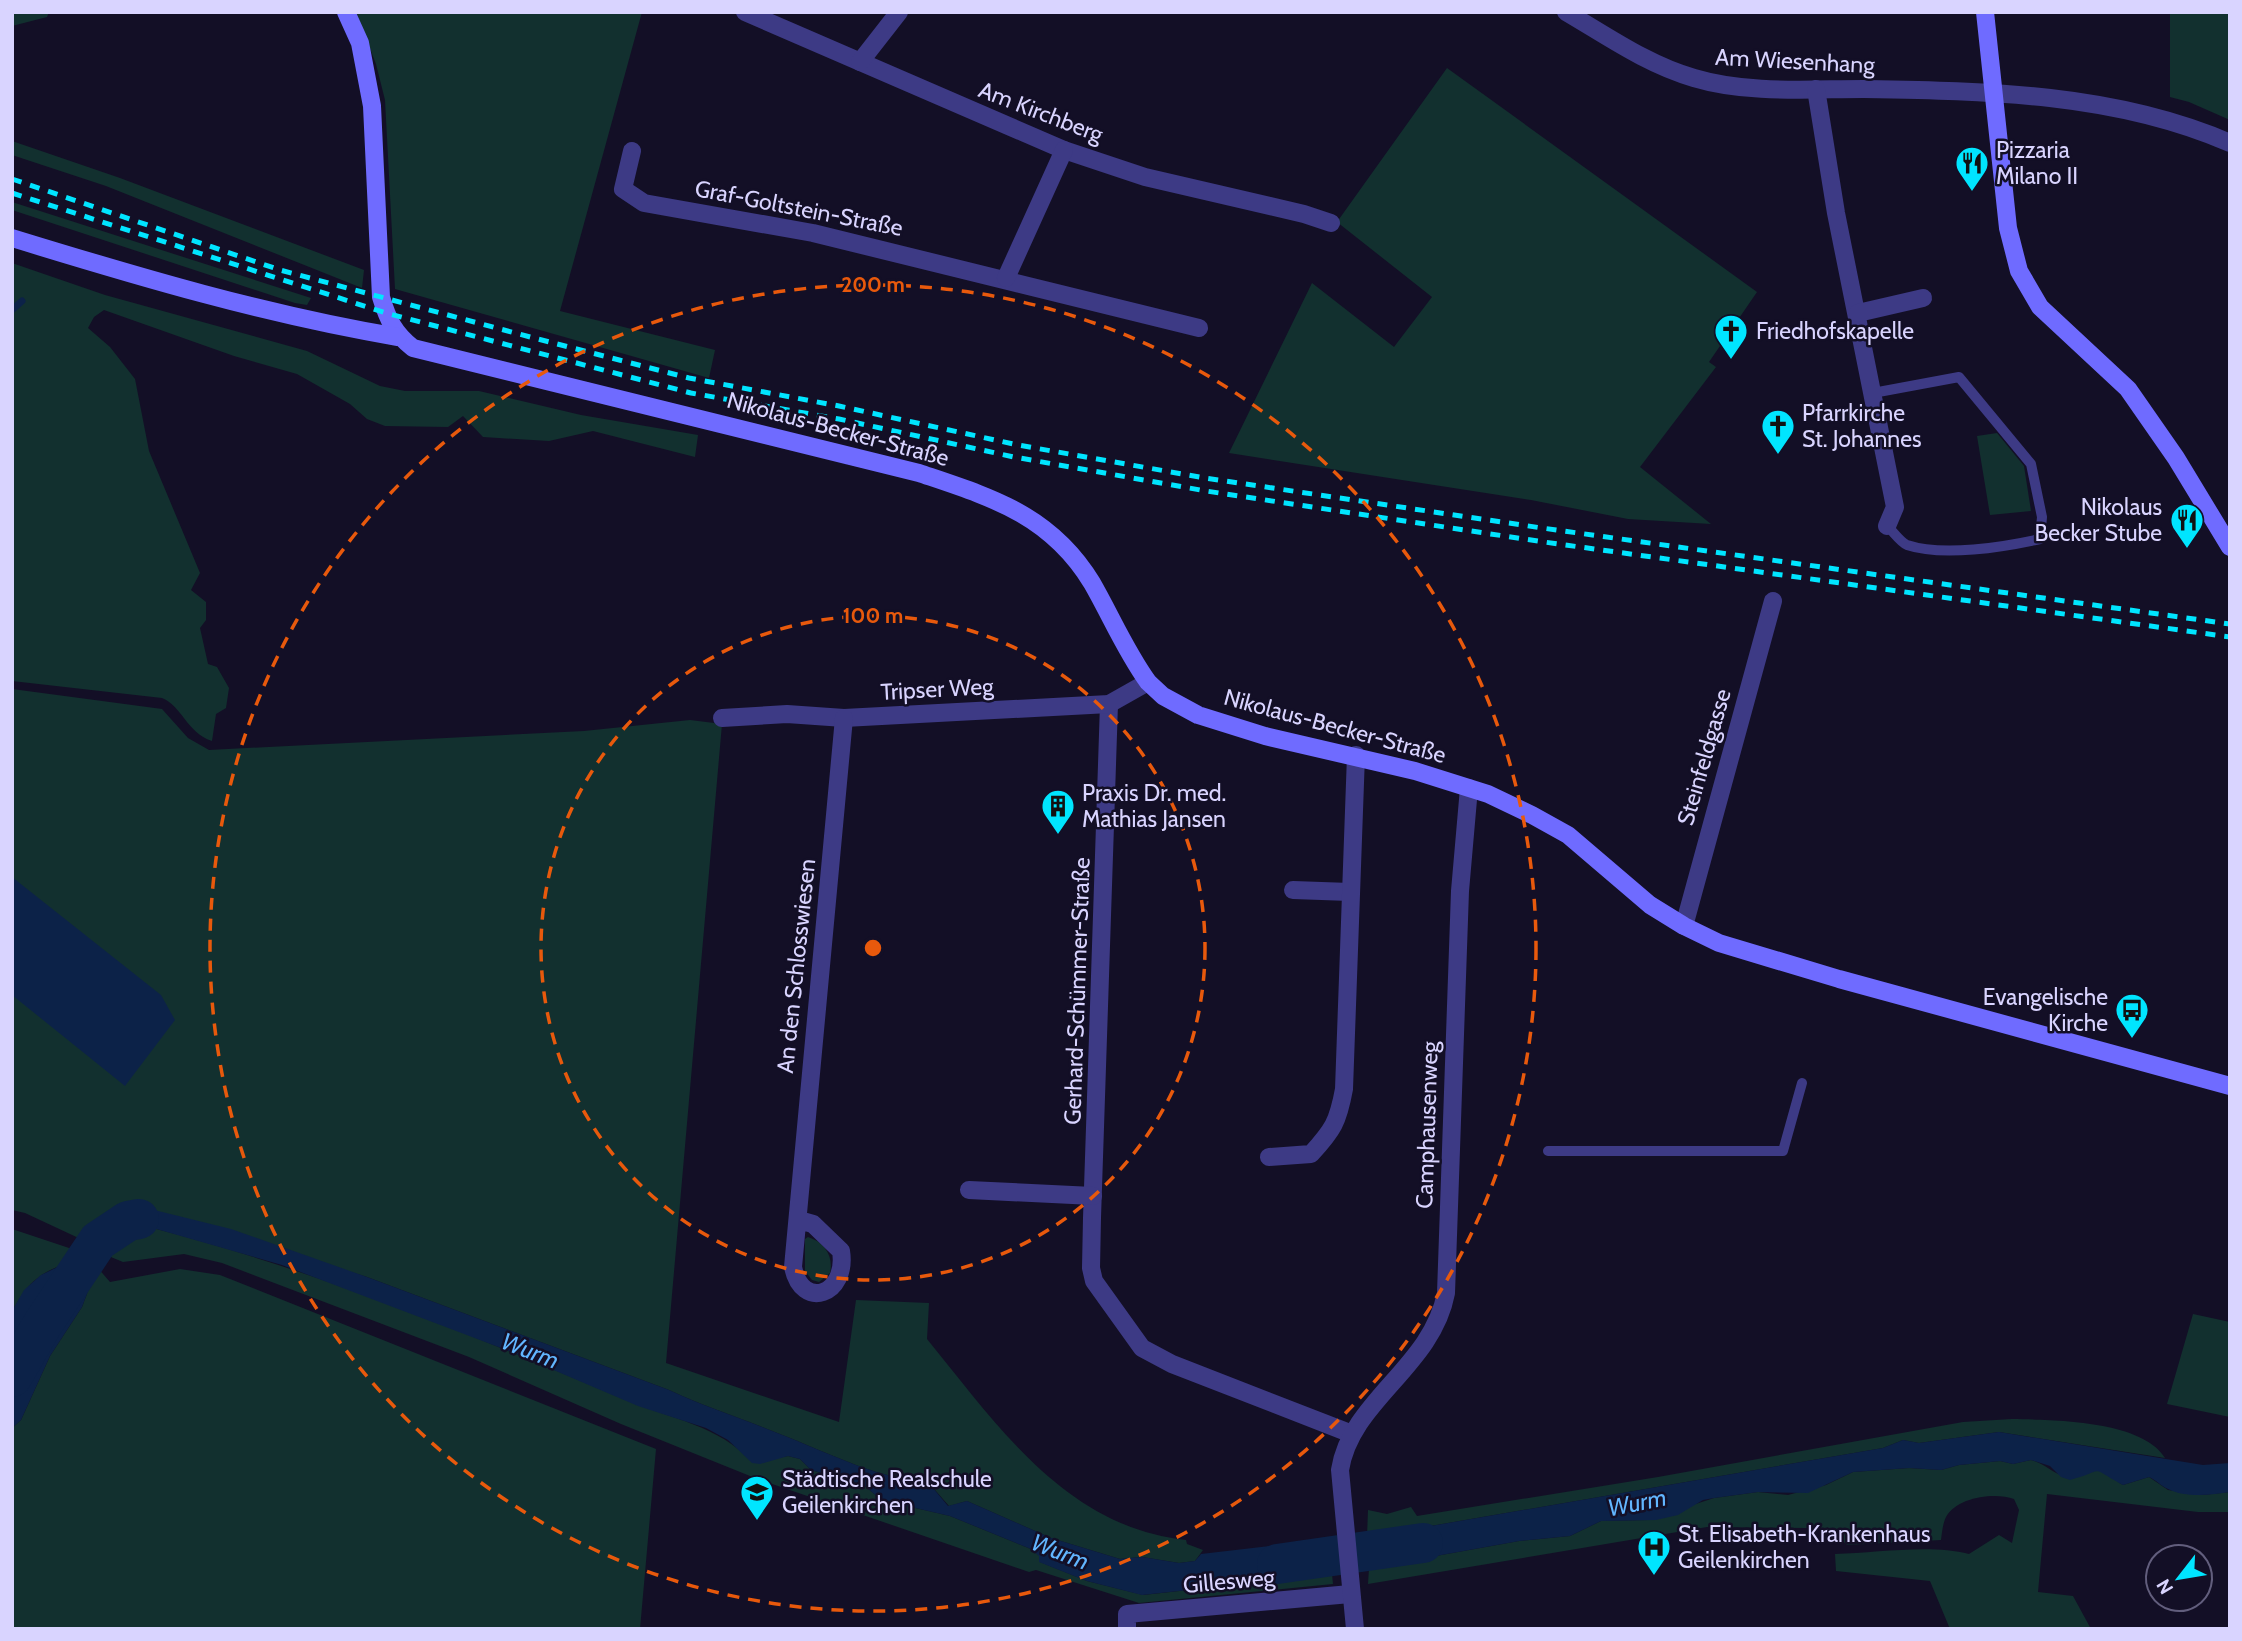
<svg xmlns="http://www.w3.org/2000/svg" width="2242" height="1641" font-family="Cabin,sans-serif">
  <style>
    .green { fill: #12302f }
    .water { fill: #0c2248 }
    .lines { fill: none; stroke-linecap: round; stroke-linejoin: round }
    .stream { stroke: #0c2248; stroke-width: 7 }
    .river { stroke: #0c2248; stroke-width: 40 }
    .lane { stroke: #3d3a85; stroke-width: 10 }
    .street { stroke: #3d3a85; stroke-width: 18 }
    .secondary { stroke: #6f6bff; stroke-width: 18 }
    .rail { stroke: #00e5ff; stroke-width: 5; stroke-dasharray: 10 9; stroke-linecap: butt }
    .ring { fill: none; stroke: #e8590c; stroke-width: 3.5; stroke-dasharray: 12 9 }
    .labels { text-anchor: middle; stroke-width: 5; stroke-linejoin: round; paint-order: stroke }
    .street-label { font-size: 23px; fill: #d9d4ff; stroke: #130f26 }
    .poi-label { font-size: 23px; fill: #d9d4ff; stroke: #130f26; text-anchor: start }
    .water-label { font-size: 24px; font-style: italic; fill: #62b6ff; stroke: #130f26 }
    .centre { fill: #e8590c; stroke: #130f26; stroke-width: 3.5 }
    .ring-label { font-size: 21px; text-anchor: middle; font-weight: bold; fill: #e8590c; stroke: #130f26; stroke-width: 5; stroke-linejoin: round; paint-order: stroke }
  </style>
  <rect width="100%" height="100%" fill="#130f26"/>
  <g class="green">
    <path d="M12 12H49L47 17 12 26Z"/>
    <path d="M356 12H642L560 311 715 350 709 378 395 289 385 100 376 64Z"/>
    <path d="M2170 12H2230V120L2189 102 2170 97Z"/>
    <path d="M1447 68 1757 292 1709 362 1716 367 1640 467 1711 524 1628 519 1531 500 1229 453 1312 283 1394 347 1432 297 1337 222Z"/>
    <path d="M12 141 120 178 364 270 362 288 106 186 12 155Z"/>
    <path d="M12 202 311 298 307 305 295 303 12 210Z"/>
    <path d="M12 263 105 295 307 351 380 386 405 391H479L581 415 698 435 695 457 593 431 549 441 483 437 463 416 448 427 385 426 367 419 350 404 297 374 234 356 104 310 94 317 88 328 110 347 135 379 149 451 200 573 191 590 206 602V620L200 628 208 664 217 667 229 688 226 708 216 714 212 741C186 732 183 707 162 698L12 681Z"/>
    <path d="M1997 433 2024 466 2031 511 1990 515 1977 436Z"/>
    <path d="M12 689 162 709 188 738 209 750 584 731 690 720 722 724 666 1363 839 1422 856 1300 929 1303 927 1339C998 1426 1066 1527 1186 1540L1187 1544 1203 1550 1195 1561 1179 1563 1142 1557 1120 1559 1051 1538 967 1501 949 1506 928 1482C883 1480 832 1455 790 1438 749 1421 708 1408 669 1390L367 1277 138 1206 113 1216 85 1241 25 1213 12 1210Z"/>
    <path d="M153 1228C315 1270 472 1335 626 1400 671 1419 719 1425 753 1463L788 1456 800 1459 811 1470 864 1485 881 1500 950 1516 1031 1549 1040 1556V1562L1087 1581 1143 1595 1332 1574 1333 1584 1139 1603 1036 1570 1029 1572 755 1478 621 1424 469 1357 222 1263 184 1254 123 1262 106 1255C120 1237 130 1231 153 1228Z"/>
    <path d="M12 1229 72 1249C60 1272 56 1264 39 1277 26 1286 20 1298 12 1311Z"/>
    <path d="M808 1237C824 1242 834 1256 830 1273L819 1282 812 1280 805 1271V1239Z"/>
    <path d="M97 1267 110 1282 180 1269 220 1275 656 1449 640 1629H12V1428L21 1420 50 1356 82 1307Z"/>
    <path d="M2193 1314 2230 1322V1417L2167 1404Z"/>
    <path d="M2012 1419C2052 1420 2142 1420 2165 1458L1999 1432 1919 1443 1903 1440 1883 1448 1367 1537 1368 1510 1387 1514 1411 1507 1417 1516 1658 1477 1963 1422Z"/>
    <path d="M2031 1460C2043 1463 2052 1472 2061 1475 2082 1482 2086 1468 2099 1470 2108 1471 2115 1481 2123 1485L2149 1477 2168 1490 2203 1495 2230 1492V1512H2198L2047 1494 2038 1592 2073 1596 2091 1629H1950L1930 1581 1836 1571 1835 1554C1877 1553 1930 1544 1969 1554L1999 1535 2012 1543 2019 1510 2014 1499C1995 1492 1957 1497 1946 1517 1943 1523 1942 1532 1941 1540L1847 1545 1833 1531 1807 1528 1707 1527 1368 1584 1369 1568 1519 1541 1570 1536 1601 1521 1647 1520 1714 1498 1758 1492 1788 1495 1826 1485 1853 1472 1909 1468 1941 1470 1959 1465 2000 1461 2013 1464Z"/>
  </g>
  <g class="water">
    <path d="M12 877 161 995 175 1020 125 1086 12 995Z"/>
    <path d="M138 1206 231 1229 367 1277 669 1390C708 1408 749 1421 790 1438 832 1455 883 1480 928 1482L948 1506 967 1501 1051 1538 1120 1559 1142 1557 1179 1563 1195 1561 1201 1554 1331 1539 1332 1574 1142 1595 1087 1581 1039 1562V1556L1031 1549 950 1516 881 1500 864 1485 811 1470 800 1459 788 1456 760 1464 752 1463 728 1440 706 1428 638 1406 509 1351 282 1265 153 1228C130 1231 120 1237 106 1255L85 1241 113 1216Z"/>
    <path d="M72 1249 97 1267 82 1307 50 1356 21 1420 12 1428V1311L24 1290 41 1275 64 1264Z"/>
    <path d="M1999 1432 2203 1465 2230 1463V1492C2212 1495 2185 1498 2168 1489 2161 1486 2156 1480 2149 1477L2123 1485C2087 1466 2109 1469 2070 1480L2061 1477 2050 1466 2031 1460 2013 1464 2000 1461 1959 1465 1941 1470 1909 1468 1853 1472 1808 1493 1758 1492 1714 1498 1703 1500 1678 1515 1656 1520 1601 1521 1570 1536 1519 1541 1369 1568 1367 1537 1883 1448 1903 1440 1919 1443Z"/>
  </g>
  <g class="lines">
    <path class="stream" d="M12 310 22 301"/>
    <g class="river">
      <path d="M12 1377 42 1325 98 1241 128 1221 139 1219"/>
      <path d="M1277 1564 1423 1543"/>
    </g>
    <g class="lane">
      <path d="M1873 393 1959 377 2031 464 2042 517 2040 539C2004 547 1943 557 1907 545 1900 542 1893 531 1887 526"/>
      <path d="M1548 1151H1783L1802 1083"/>
    </g>
    <g class="street">
      <path d="M745 12 1064 150 1145 177 1304 214 1331 223"/>
      <path d="M1566 12C1607 36 1648 65 1694 78 1747 94 1808 89 1863 89 1987 91 2115 93 2230 143"/>
      <path d="M860 62 899 12"/>
      <path d="M1816 89 1836 213 1895 507 1887 526"/>
      <path d="M632 151 623 189 644 203 813 233 1199 328"/>
      <path d="M1006 278 1064 150"/>
      <path d="M1858 313 1923 298"/>
      <path d="M1109 704 1092 1218 1091 1268 1094 1281 1142 1348 1172 1364 1352 1434"/>
      <path d="M722 718 787 714 844 718 1109 704 1148 682"/>
      <path d="M1293 890 1350 892"/>
      <path d="M1684 926 1773 601"/>
      <path d="M1269 1157 1311 1154C1333 1130 1338 1122 1344 1089L1356 755"/>
      <path d="M969 1190 1093 1196"/>
      <path d="M799 1220 813 1224 841 1251C848 1295 802 1311 793 1267L844 718"/>
      <path d="M1127 1629V1614L1350 1594"/>
      <path d="M1355 1629 1340 1470C1351 1400 1432 1367 1446 1293L1460 891 1469 788"/>
    </g>
    <g class="secondary">
      <path d="M346 12 360 43 372 106 381 297C388 320 394 333 413 348L919 473C990 497 1050 514 1092 583 1111 616 1125 650 1148 682L1163 696 1198 715 1265 736 1415 771 1488 794 1532 815 1568 835 1650 905 1684 926 1719 943 1839 979 2230 1086"/>
      <path d="M1985 12 2008 228 2019 271 2040 307 2128 389 2176 458 2230 547"/>
      <path d="M12 238C139 277 267 315 398 337"/>
    </g>
    <g class="rail">
      <path d="M12 179 280 270 534 338 689 378 839 406 1018 445 1205 478 1542 528 2230 624"/>
      <path d="M12 193 386 313 691 393 839 419 1014 457 1206 491 1544 542 2230 637"/>
    </g>
  </g>
  <g class="ring">
    <circle cx="873" cy="948" r="332"/>
    <circle cx="873" cy="948" r="663"/>
  </g>
  <defs>
    <symbol id="restaurant-pin" viewBox="-11 -11 22 30"><path d="M0 17L-7.5 6A9.5 9.5 0 1 1 7.5 6Z" fill="#00e5ff" stroke="#130f26"/><path d="M-5-6h1v4h1v-4h1v4h1v-4h1v5L-1.5 .5V6h-2V.5L-5-1ZM5-6V6H3V1.5H1.5Q1.5-4 5-6Z" fill="#111"/></symbol>
    <symbol id="church-pin" viewBox="-11 -11 22 30"><path d="M0 17L-7.5 6A9.5 9.5 0 1 1 7.5 6Z" fill="#00e5ff" stroke="#130f26"/><path d="M-1.2-6h2.4v3.5h3.3v2.4h-3.3V6h-2.4V-.1h-3.3v-2.4h3.3Z" fill="#111"/></symbol>
    <symbol id="building-pin" viewBox="-11 -11 22 30"><path d="M0 17L-7.5 6A9.5 9.5 0 1 1 7.5 6Z" fill="#00e5ff" stroke="#130f26"/><path d="M-4-6H4V6H1V3H-1V6H-4ZM-2.5-4.3h1.7v1.8h-1.7ZM.8-4.3h1.7v1.8H.8ZM-2.5-1h1.7V.8h-1.7ZM.8-1h1.7V.8H.8Z" fill="#111"/></symbol>
    <symbol id="bus-pin" viewBox="-11 -11 22 30"><path d="M0 17L-7.5 6A9.5 9.5 0 1 1 7.5 6Z" fill="#00e5ff" stroke="#130f26"/><path d="M-5-6H5V4H4V6H2V4H-2V6H-4V4H-5ZM-3.5-4V0h7V-4ZM-3.5 1.2v1.5H-2V1.2ZM2 1.2v1.5H3.5V1.2Z" fill="#111"/></symbol>
    <symbol id="school-pin" viewBox="-11 -11 22 30"><path d="M0 17L-7.5 6A9.5 9.5 0 1 1 7.5 6Z" fill="#00e5ff" stroke="#130f26"/><path d="M0-5L7-2L0 1L-7-2ZM-4 1L0 2.5L4 1V4Q0 6-4 4Z" fill="#111"/></symbol>
    <symbol id="hospital-pin" viewBox="-11 -11 22 30"><path d="M0 17L-7.5 6A9.5 9.5 0 1 1 7.5 6Z" fill="#00e5ff" stroke="#130f26"/><path d="M-5-5h3v3.5h4V-5h3V5h-3V1.5h-4V5h-3Z" fill="#111"/></symbol>
  </defs>
  <g fill-rule="evenodd">
    <use href="#restaurant-pin" x="1953" y="144" width="38" height="52"/>
    <use href="#church-pin" x="1712" y="312" width="38" height="52"/>
    <use href="#church-pin" x="1759" y="407" width="38" height="52"/>
    <use href="#restaurant-pin" x="2168" y="501" width="38" height="52"/>
    <use href="#building-pin" x="1039" y="787" width="38" height="52"/>
    <use href="#bus-pin" x="2113" y="991" width="38" height="52"/>
    <use href="#school-pin" x="738" y="1473" width="38" height="52"/>
    <use href="#hospital-pin" x="1635" y="1528" width="38" height="52"/>
  </g>
  <g class="labels">
    <g class="street-label">
      <text transform="translate(1795 61) rotate(3)" y="8">Am Wiesenhang</text>
      <text transform="translate(1041 112) rotate(21)" y="8">Am Kirchberg</text>
      <text transform="translate(799 208) rotate(11)" y="8">Graf-Goltstein-Straße</text>
      <text transform="translate(838 429) rotate(15)" y="8">Nikolaus-Becker-Straße</text>
      <text transform="translate(937 689) rotate(-3)" y="8">Tripser Weg</text>
      <text transform="translate(1335 726) rotate(15)" y="8">Nikolaus-Becker-Straße</text>
      <text transform="translate(1704 757) rotate(-74)" y="8">Steinfeldgasse</text>
      <text transform="translate(796 966) rotate(-84)" y="8">An den Schlosswiesen</text>
      <text transform="translate(1077 991) rotate(-88)" y="8">Gerhard-Schümmer-Straße</text>
      <text transform="translate(1427 1125) rotate(-88)" y="8">Camphausenweg</text>
      <text transform="translate(1229 1581) rotate(-5)" y="8">Gillesweg</text>
    </g>
    <g class="poi-label">
      <text x="1996" y="158">Pizzaria<tspan x="1996" dy="26">Milano II</tspan></text>
      <text x="1756" y="339">Friedhofskapelle</text>
      <text x="1802" y="421">Pfarrkirche<tspan x="1802" dy="26">St. Johannes</tspan></text>
      <text x="2162" y="515" text-anchor="end">Nikolaus<tspan x="2162" dy="26">Becker Stube</tspan></text>
      <text x="1082" y="801">Praxis Dr. med.<tspan x="1082" dy="26">Mathias Jansen</tspan></text>
      <text x="2108" y="1005" text-anchor="end">Evangelische<tspan x="2108" dy="26">Kirche</tspan></text>
      <text x="782" y="1487">Städtische Realschule<tspan x="782" dy="26">Geilenkirchen</tspan></text>
      <text x="1678" y="1542">St. Elisabeth-Krankenhaus<tspan x="1678" dy="26">Geilenkirchen</tspan></text>
    </g>
    <g class="water-label">
      <text transform="translate(530 1351) rotate(21)" y="8">Wurm</text>
      <text transform="translate(1637 1503) rotate(-11)" y="8">Wurm</text>
      <text transform="translate(1060 1552) rotate(21)" y="8">Wurm</text>
    </g>
  </g>
  <circle cx="873" cy="948" r="10" class="centre"/>
  <g class="ring-label">
    <text x="873" y="292">200 m</text>
    <text x="873" y="623">100 m</text>
  </g>
  <rect width="2242" height="1641" fill="none" stroke="#d9d4ff" stroke-width="28"/>
  <g transform="translate(2179 1578) rotate(239)"><circle r="33" fill="#130f26" stroke="#625e7d" stroke-width="2"/>
  <path d="M0-5L12 26L0 18L-12 26Z" fill="#00e5ff"/>
  <text y="-10" font-size="19" font-weight="bold" text-anchor="middle" fill="#d9d4ff">N</text>
  </g>
</svg>
